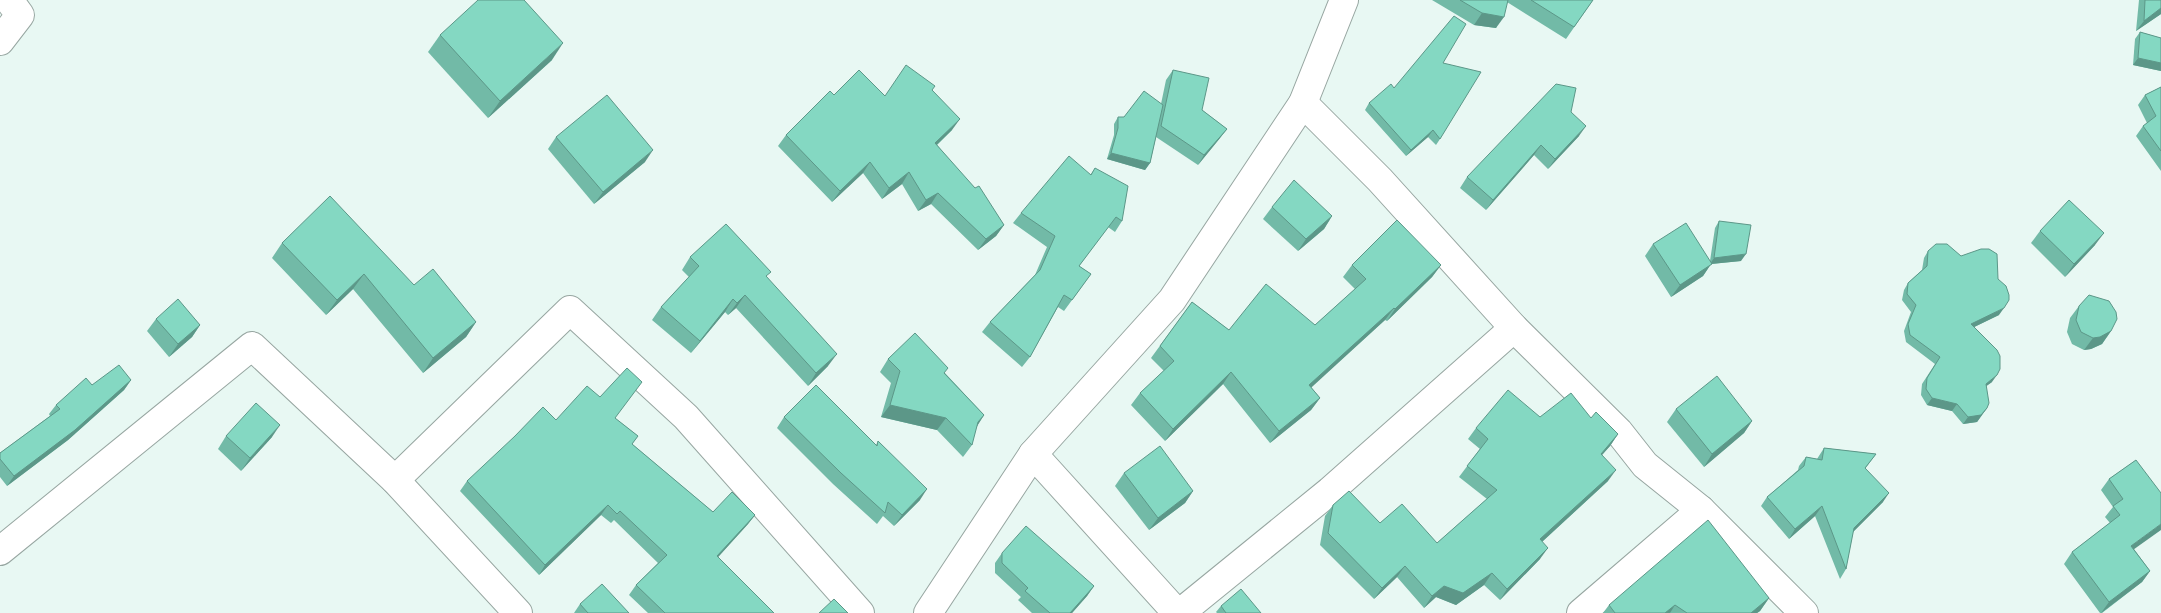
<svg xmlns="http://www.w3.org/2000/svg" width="2161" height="613" font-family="'PT Serif',serif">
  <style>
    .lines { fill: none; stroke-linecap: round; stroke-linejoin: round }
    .minor-casing { stroke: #97a6a1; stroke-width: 30 }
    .minor { stroke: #fff; stroke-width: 28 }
    .wall { fill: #72baa7 }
    .shaded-wall { fill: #5c9788 }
    .building { fill: #84d8c2; stroke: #5c9788 }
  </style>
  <rect width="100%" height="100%" fill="#e8f8f3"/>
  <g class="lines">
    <defs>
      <g id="minor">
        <path d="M0 41 20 15 9 0"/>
        <path d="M1303 103 1380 180 1514 328 1619 432 1645 465 1701 510 1804 613"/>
        <path d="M1033 454 1177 613"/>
        <path d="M395 480 570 310 686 417 860 613"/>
        <path d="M0 551 252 346 395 480 518 613"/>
        <path d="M928 613 1033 454 1172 300 1303 103 1344 0"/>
        <path d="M1180 613 1330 491 1514 328"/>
        <path d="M1581 613 1701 510"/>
      </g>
    </defs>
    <use href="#minor" class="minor-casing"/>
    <use href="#minor" class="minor"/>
  </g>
  <g class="wall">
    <path d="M1432 0H1593L1566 39 1507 2 1496 28 1474 25Z"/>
    <path d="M2139 0H2161V14L2136 31Z"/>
    <path d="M2140 32 2161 38V71L2133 65 2135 39Z"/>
    <path d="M440 35 552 60 488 118 428 52Z"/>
    <path d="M1443 63 1440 139 1436 145 1428 137 1406 156 1365 110 1369 103 1394 88Z"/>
    <path d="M1173 70 1202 110 1227 129 1220 138 1198 165 1156 137 1150 163 1145 170 1107 159 1114 135V124L1118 117H1124L1161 104 1166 80Z"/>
    <path d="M2161 87V171L2136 136 2143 126 2147 123 2138 105 2145 95Z"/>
    <path d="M932 90 952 130 937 145 1004 225 996 236 978 250 931 204 918 211 902 184 882 199 863 173 832 202 778 146 786 135 834 95 885 96Z"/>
    <path d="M1571 112 1579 136 1548 169 1534 155 1486 210 1460 188 1467 177Z"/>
    <path d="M556 137 645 162 594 204 548 149Z"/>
    <path d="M1095 168 1122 221 1115 232 1108 227 1079 266 1091 274 1064 311 1058 307 1030 357 1022 367 982 332 990 322 1035 275 1047 247 1013 223 1021 213 1091 174Z"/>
    <path d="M1272 207 1332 216 1324 229 1298 251 1263 219Z"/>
    <path d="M1719 221 1741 261 1711 264 1703 276 1671 297 1645 256 1653 244 1710 261 1715 228Z"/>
    <path d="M2040 231 2095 245 2065 277 2031 243Z"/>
    <path d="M282 243 414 285 476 322 466 337 423 373 353 289 326 315 272 258Z"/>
    <path d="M1928 251 1999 315 1974 327 1992 382 1986 386 1987 408 1977 422 1963 424 1952 411 1927 405 1921 395 1922 384 1935 364 1906 342 1904 331 1911 312 1902 300 1904 290 1908 283 1922 270 1924 258Z"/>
    <path d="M690 257 767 277 828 366 808 386 736 308 728 315 725 312 691 353 652 320 661 307 689 277 682 270Z"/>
    <path d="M1352 265H1441L1432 277 1387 321 1385 320 1311 387 1320 398 1311 410 1270 443 1223 384 1165 441 1131 405 1140 393 1164 371 1151 358 1192 302 1229 330 1315 325 1355 289 1343 277Z"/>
    <path d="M2079 306 2111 331 2102 344 2091 349 2084 350 2072 344 2067 332 2070 318Z"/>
    <path d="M156 319 200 325 192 337 169 357 147 331Z"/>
    <path d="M888 359 945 373 984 415 976 427 972 445 963 457 937 430 881 417 891 383 880 372Z"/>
    <path d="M131 380 124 390 68 440 7 486 0 477V453L50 416 49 414 56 405 92 385Z"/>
    <path d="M600 397 616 419 638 436 632 444 713 512 755 515 748 524 718 557 774 613H648L629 595 636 585 658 563 614 520 611 523 601 515 539 575 460 491 467 481 556 420Z"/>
    <path d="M1676 409 1752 421 1744 433 1704 467 1667 422Z"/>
    <path d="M784 417 876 445 878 441 920 500 894 526 883 516 877 524 833 484 777 428Z"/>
    <path d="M1540 417 1591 418 1618 434 1610 446 1602 455 1608 481 1542 542 1540 559 1500 600 1484 585 1456 605 1436 597 1424 608 1397 577 1374 599 1320 545 1325 516 1333 505 1380 523 1437 543 1487 499 1459 477 1480 449 1468 439 1476 428Z"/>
    <path d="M226 436 272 437 241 471 218 449Z"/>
    <path d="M1824 448 1876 454 1865 469 1883 502 1853 532 1846 569 1840 579 1815 516 1789 539 1761 506 1767 497 1798 470 1799 466 1806 457 1817 459Z"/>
    <path d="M2136 460 2134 549 2150 571 2142 582 2102 613H2100L2064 564 2072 552 2110 523 2105 517 2113 507 2101 490 2109 479Z"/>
    <path d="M1124 473 1193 491 1185 503 1149 530 1115 486Z"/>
    <path d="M1002 553 1094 586 1087 596 1072 613H1032L1018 600 1021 597 995 573V563Z"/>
    <path d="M1769 598 1760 611 1757 613H1603L1609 605Z"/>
    <path d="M580 604 629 613H574Z"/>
    <path d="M1221 606 1261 613H1217L1216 612Z"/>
  </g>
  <g class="shaded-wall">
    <path d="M2161 8V14L2136 31 2144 21Z"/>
    <path d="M1482 13 1504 17 1496 28 1474 25Z"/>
    <path d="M563 43 552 60 488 118 500 101Z"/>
    <path d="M2138 58 2161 63V71L2133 65Z"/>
    <path d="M960 119 952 130 927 154 935 143Z"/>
    <path d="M1586 126 1579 136 1548 169 1555 159Z"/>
    <path d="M1227 129 1220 138 1198 165 1204 155Z"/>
    <path d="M1433 130 1428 137 1406 156 1411 150Z"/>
    <path d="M1541 145 1534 155 1486 210 1493 200Z"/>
    <path d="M653 150 645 162 594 204 603 192Z"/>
    <path d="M1111 153 1150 163 1145 170 1107 159Z"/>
    <path d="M870 162 863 173 832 202 840 191Z"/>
    <path d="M909 172 902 184 882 199 889 188Z"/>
    <path d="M938 193 931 204 918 211 926 200Z"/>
    <path d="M1332 216 1324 229 1298 251 1306 239Z"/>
    <path d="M1004 225 996 236 978 250 986 239Z"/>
    <path d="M2104 233 2095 245 2065 277 2074 264Z"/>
    <path d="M1746 254 1741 261 1711 264 1703 276 1671 297 1680 285 1710 264 1714 258Z"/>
    <path d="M1441 265 1432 277 1387 321 1395 309Z"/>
    <path d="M364 274 353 289 326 315 337 300Z"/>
    <path d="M745 295 736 308 728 315 737 303Z"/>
    <path d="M733 299 725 312 691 353 700 341Z"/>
    <path d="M1394 308 1385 320 1301 397 1309 385Z"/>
    <path d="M2004 308 1999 315 1966 331 1971 324Z"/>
    <path d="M476 322 466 337 423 373 433 358Z"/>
    <path d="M200 325 192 337 169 357 178 344Z"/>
    <path d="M2111 331 2102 344 2091 349 2084 350 2093 338Z"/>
    <path d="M837 354 828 366 808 386 816 373Z"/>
    <path d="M1231 372 1223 384 1165 441 1173 429Z"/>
    <path d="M1997 375 1992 382 1981 390 1986 384Z"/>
    <path d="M131 380 124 390 68 440 7 486 14 476Z"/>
    <path d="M1320 398 1311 410 1270 443 1279 431Z"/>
    <path d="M1932 398 1957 404 1952 411 1927 405Z"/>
    <path d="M890 405 946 418 937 430 881 417Z"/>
    <path d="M1987 408 1977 422 1963 424 1968 417Z"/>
    <path d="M984 415 976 428 978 422Z"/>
    <path d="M1752 421 1744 433 1704 467 1712 454Z"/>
    <path d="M280 425 272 437 241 471 250 458Z"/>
    <path d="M1618 434 1610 446 1593 465 1601 454Z"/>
    <path d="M1616 470 1608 481 1532 551 1540 539Z"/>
    <path d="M927 489 920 500 894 526 902 515Z"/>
    <path d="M1193 491 1185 503 1149 530 1158 518Z"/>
    <path d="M1889 493 1883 502 1847 538 1854 528Z"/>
    <path d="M608 505 601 515 539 575 545 565Z"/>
    <path d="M1822 506 1815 516 1789 539 1795 529Z"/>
    <path d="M755 515 748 524 710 566 717 556Z"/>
    <path d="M2161 524V530L2123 557 2131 546Z"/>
    <path d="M1548 548 1540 559 1500 600 1507 589Z"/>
    <path d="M1405 566 1397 577 1374 599 1382 588Z"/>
    <path d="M2150 571 2142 582 2101 613 2109 602Z"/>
    <path d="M1492 573 1484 585 1456 605 1436 597 1424 608 1432 596 1444 586Z"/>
    <path d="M1094 586 1087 596 1072 613H1070Z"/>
    <path d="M1769 598 1760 611 1757 613H1751Z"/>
    <path d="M1675 605 1670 613H1665Z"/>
  </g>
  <g class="building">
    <path d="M478 0H524L563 43 500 101 440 35Z"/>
    <path d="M1460 0H1508L1504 17 1482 13Z"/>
    <path d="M1531 0H1593L1574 27Z"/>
    <path d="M2145 0H2161V8L2144 21Z"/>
    <path d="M1454 16 1466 24 1443 63 1481 72 1440 139 1433 130 1411 150 1369 103 1391 84 1394 88Z"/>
    <path d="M2140 32 2161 38V63L2138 58Z"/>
    <path d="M906 65 935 86 932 90 960 119 935 143 975 188 979 186 1004 225 986 239 938 193 926 200 909 172 889 188 870 162 840 191 786 135 830 91 834 95 859 70 885 96Z"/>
    <path d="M1173 70 1209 78 1202 110 1227 129 1204 155 1161 126Z"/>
    <path d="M1556 84 1576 88 1571 112 1586 126 1555 159 1541 145 1493 200 1467 177Z"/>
    <path d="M2161 87V151L2143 126 2156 116 2145 95Z"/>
    <path d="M1144 91 1163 105 1150 163 1111 153 1118 128V117H1124Z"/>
    <path d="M607 95 653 150 603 192 556 137Z"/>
    <path d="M1069 156 1091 175 1095 168 1128 186 1122 221 1116 217 1079 266 1091 274 1072 300 1064 295 1030 357 990 322 1040 270 1055 236 1021 213Z"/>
    <path d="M1294 180 1332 216 1306 239 1272 207Z"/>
    <path d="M330 196 414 285 433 269 476 322 433 358 364 274 337 300 282 243Z"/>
    <path d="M2069 200 2104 233 2074 264 2040 231Z"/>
    <path d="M1397 220 1441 265 1395 309 1394 308 1309 385 1320 398 1279 431 1231 372 1173 429 1140 393 1174 361 1160 346 1192 302 1229 330 1266 284 1315 325 1366 279 1352 265Z"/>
    <path d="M1719 221 1751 225 1746 254 1714 258Z"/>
    <path d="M1686 223 1712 264 1680 285 1653 244Z"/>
    <path d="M726 224 771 272 766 276 837 354 816 373 745 295 737 303 733 299 700 341 661 307 699 266 690 257Z"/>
    <path d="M1936 244H1947L1961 256 1981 249H1989L1997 254 1998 279 2006 286 2009 295V300L2004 308 1971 324 1997 350 2000 356V369L1997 375 1986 384 1989 403 1987 408 1981 415 1968 417 1957 404 1932 398 1926 389 1927 378 1940 357 1910 335 1908 324 1916 305 1907 294 1908 283 1927 266 1928 251Z"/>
    <path d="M2089 295 2109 301 2116 312 2117 319 2111 331 2100 337 2093 338 2081 332 2076 320 2079 306Z"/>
    <path d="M178 299 200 325 178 344 156 319Z"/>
    <path d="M915 333 948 368 944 373 984 415 978 422 972 445 946 418 890 405 900 371 888 359Z"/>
    <path d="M119 365 131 380 75 430 14 476 0 459V453L60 409 56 405 86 378 92 385Z"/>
    <path d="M627 368 642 382 615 418 638 436 632 444 713 512 732 492 755 515 717 556 774 613H665L636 585 667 555 620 511 617 514 608 505 545 565 467 481 515 436 543 407 556 420 587 386 600 397Z"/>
    <path d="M1717 376 1752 421 1712 454 1676 409Z"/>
    <path d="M816 385 877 446 878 441 927 489 902 515 888 502 885 513 841 473 784 417Z"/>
    <path d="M1508 390 1540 417 1571 393 1591 418 1596 412 1618 434 1601 454 1616 470 1540 539 1548 548 1507 589 1492 573 1463 593 1444 586 1432 596 1405 566 1382 588 1328 533 1333 505 1349 491 1380 523 1402 504 1437 543 1497 490 1467 466 1488 439 1476 428Z"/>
    <path d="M256 403 280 425 250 458 226 436Z"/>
    <path d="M1160 446 1193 491 1158 518 1124 473Z"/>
    <path d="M1824 448 1876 454 1865 468 1889 493 1854 528 1846 569 1822 506 1795 529 1767 497 1804 466 1806 457 1822 460Z"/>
    <path d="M2136 460 2161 493V524L2131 546 2150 571 2109 602 2072 552 2120 515 2113 506 2123 499 2109 479Z"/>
    <path d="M1708 520 1769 598 1751 613H1687L1675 605 1665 613H1615L1609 605Z"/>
    <path d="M1026 526 1094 586 1070 613H1050L1025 591 1028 588 1002 563V553Z"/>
    <path d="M602 584 629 613H588L580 604Z"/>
    <path d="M1241 589 1261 613H1226L1221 606Z"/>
    <path d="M834 599 848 613H819Z"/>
  </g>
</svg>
